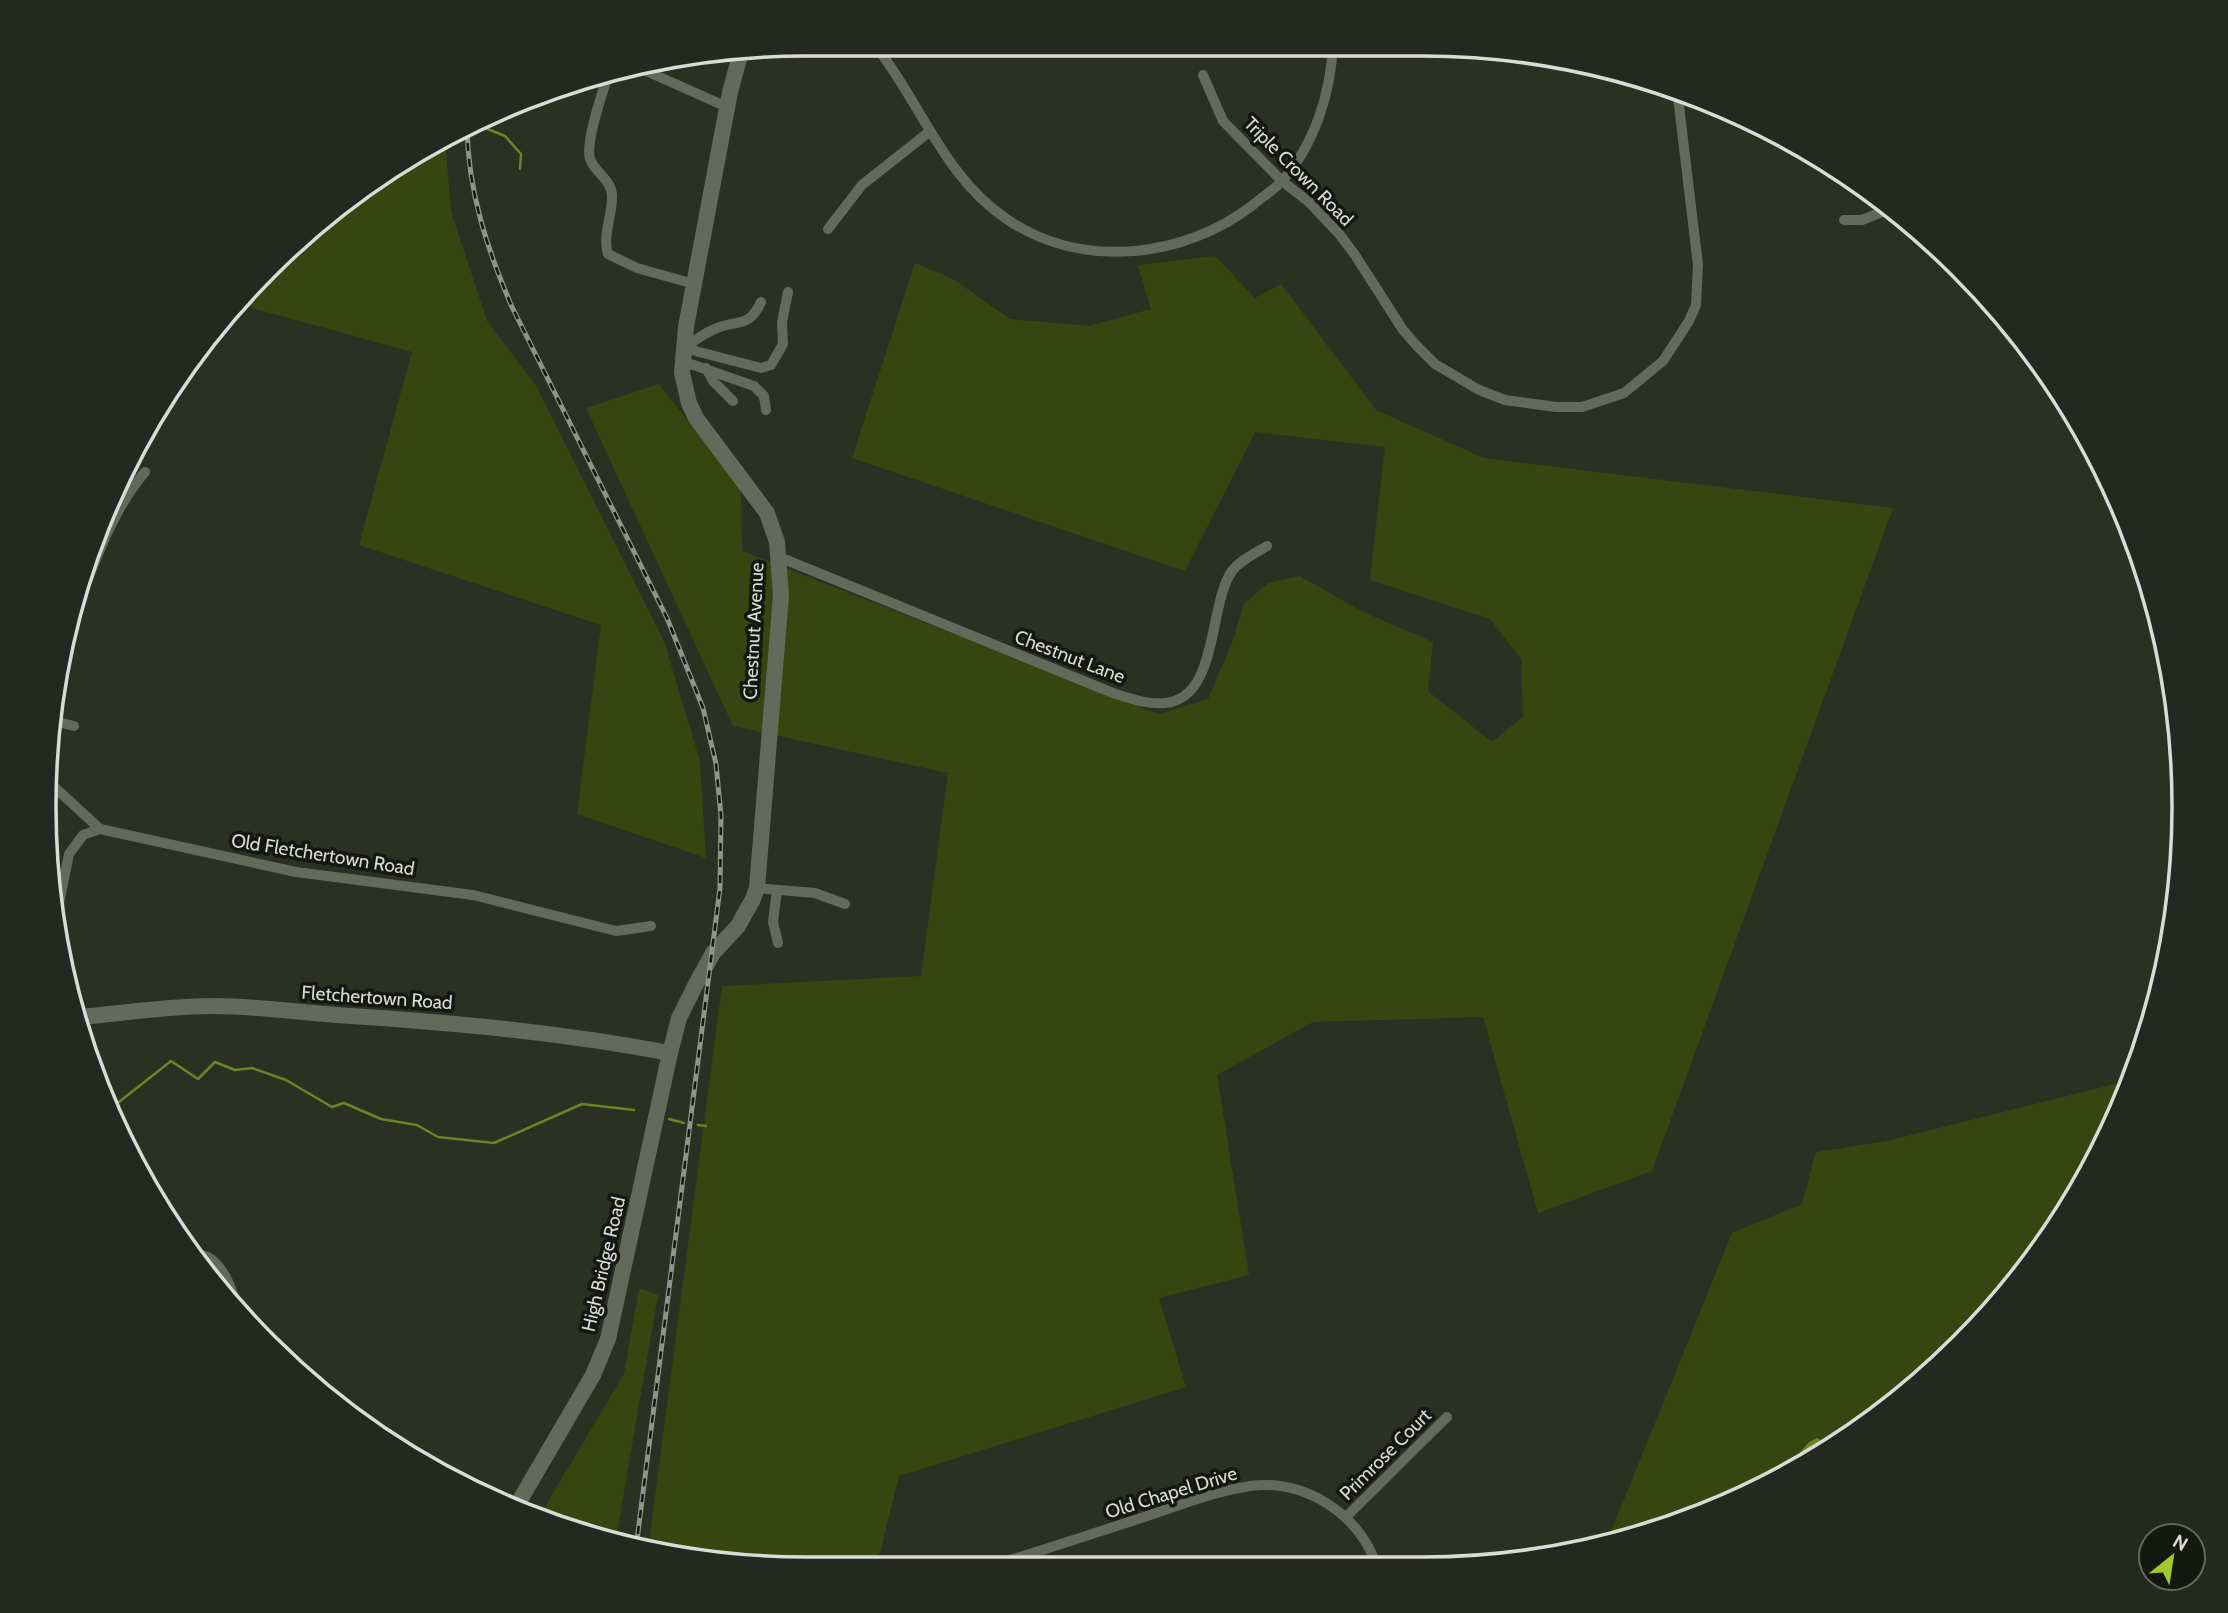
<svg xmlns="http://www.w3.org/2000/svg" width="2228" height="1613" font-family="Cabin,sans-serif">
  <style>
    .green { fill: #374611 }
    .water { fill: #698526 }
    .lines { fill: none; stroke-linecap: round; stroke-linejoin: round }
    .stream { stroke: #698526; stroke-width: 2.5 }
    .street { stroke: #64695b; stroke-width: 10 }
    .secondary { stroke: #64695b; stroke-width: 16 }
    .rail-casing { stroke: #8f9389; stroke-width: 5 }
    .rail { stroke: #151711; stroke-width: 2.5; stroke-dasharray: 8; stroke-linecap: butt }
    .labels { text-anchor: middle; stroke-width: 7; stroke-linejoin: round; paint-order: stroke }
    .street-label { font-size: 19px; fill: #d9dcd4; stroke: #151711 }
    .rim { fill: none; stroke: #d9dcd4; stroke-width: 3.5 }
  </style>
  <rect width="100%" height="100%" fill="#2b3023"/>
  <g class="green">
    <path d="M445 139 451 211 487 321 536 386 664 641 700 761 706 858 577 814 601 625 359 545 412 352 234 303 383 172Z"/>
    <path d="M1215 256 1255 298 1281 284 1376 410 1484 458 1893 508 1652 1171 1538 1213 1483 1017 1313 1022 1217 1075 1249 1275 1159 1298 1186 1387 899 1476 880 1553 861 1567 756 1568 648 1550 722 986 921 976 948 773 733 726 586 408 659 384 741 489 742 551 1158 714 1208 699 1232 643 1244 604 1268 583 1300 576 1361 611 1433 642 1428 691 1492 742 1523 717 1521 659 1490 619 1370 580 1385 447 1255 432 1185 571 852 458 915 263 953 279 1010 319 1089 326 1151 309 1138 265Z"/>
    <path d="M2131 1080 2082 1188 1995 1309 1886 1411 1714 1511 1608 1539 1732 1233 1802 1204 1816 1152 1887 1141Z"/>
    <path d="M639 1288 658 1295 615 1544 540 1515 624 1374Z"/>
  </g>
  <path class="water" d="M1817 1438 1828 1445 1785 1470 1809 1442Z"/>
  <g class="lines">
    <g class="stream">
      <path d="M480 126 505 136 521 154 520 169"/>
      <path d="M106 1106 119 1102 171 1061 198 1079 215 1062 235 1070 252 1068 286 1080 332 1107 344 1103 381 1119 417 1125 438 1137 494 1143 582 1104 634 1110"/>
      <path d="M669 1119 684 1123"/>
      <path d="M698 1125 706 1126"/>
    </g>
    <g class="street">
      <path d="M874 44C921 102 943 177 1008 220 1083 270 1184 258 1253 205 1262 197 1274 190 1282 181 1315 144 1331 92 1333 44"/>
      <path d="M635 66 727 107"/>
      <path d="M610 70C604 87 585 143 590 159 595 173 611 179 612 195 613 214 602 235 608 254L637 268 694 284"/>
      <path d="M1203 75 1223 121 1282 181 1309 202 1340 235 1355 255 1403 330 1417 346 1435 364 1479 390 1505 400 1556 407H1582L1624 393 1663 361 1689 321 1696 305 1698 265 1677 89"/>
      <path d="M1844 220H1862L1892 208"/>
      <path d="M828 229 862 185 929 132"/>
      <path d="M684 348 761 368 771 365 783 344 782 322 788 292"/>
      <path d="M684 348C694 341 704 333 717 328 740 319 748 329 761 302"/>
      <path d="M682 361 754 386 764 396 766 410"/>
      <path d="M706 368 713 381 733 401"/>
      <path d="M779 557 1113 693C1129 698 1148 705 1165 703 1219 698 1208 605 1232 571 1240 560 1256 553 1267 546"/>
      <path d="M69 626C91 575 108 515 145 472"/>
      <path d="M50 720 74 726"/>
      <path d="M50 783 100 829"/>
      <path d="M757 888 815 893 845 904"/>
      <path d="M777 890 773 922 778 943"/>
      <path d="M55 923 69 854 83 835 100 829 296 872 473 895 616 931 651 926"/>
      <path d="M191 1252C196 1254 203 1255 208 1257 224 1266 233 1291 237 1308"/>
      <path d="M1347 1516 1447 1417"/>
      <path d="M990 1566C1038 1552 1085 1536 1132 1521 1170 1509 1210 1492 1250 1486 1304 1479 1358 1513 1376 1564"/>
    </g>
    <g class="secondary">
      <path d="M80 1017C124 1013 169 1006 213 1006 254 1006 295 1012 336 1015 448 1022 559 1032 670 1053"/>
      <path d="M517 1505 593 1375 608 1339 670 1053 679 1018 696 984 713 953 738 926 753 899 757 888 781 595 777 542 767 513 696 418 689 403 682 373 686 327 730 92 741 52"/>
    </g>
    <defs>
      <path id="rail" d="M467 127C468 191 487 249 512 307L667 618 703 708 716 764 721 816 720 888 636 1548"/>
    </defs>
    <use href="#rail" class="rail-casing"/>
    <use href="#rail" class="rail"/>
  </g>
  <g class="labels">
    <g class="street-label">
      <text transform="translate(1299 171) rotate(45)" y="7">Triple Crown Road</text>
      <text transform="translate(753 631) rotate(-87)" y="7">Chestnut Avenue</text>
      <text transform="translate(1070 656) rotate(21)" y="7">Chestnut Lane</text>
      <text transform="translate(323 854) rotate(9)" y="7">Old Fletchertown Road</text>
      <text transform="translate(377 997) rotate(4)" y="7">Fletchertown Road</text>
      <text transform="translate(603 1264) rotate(-77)" y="7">High Bridge Road</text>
      <text transform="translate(1385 1454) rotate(-45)" y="7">Primrose Court</text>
      <text transform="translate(1171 1492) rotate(-17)" y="7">Old Chapel Drive</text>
    </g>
  </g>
  <path d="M0 0H2228V1613H0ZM806 56H1422A750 750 0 0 1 2172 806V807A750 750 0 0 1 1422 1557H806A750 750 0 0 1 56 807V806A750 750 0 0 1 806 56Z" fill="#252721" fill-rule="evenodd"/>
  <path class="rim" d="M806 56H1422A750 750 0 0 1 2172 806V807A750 750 0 0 1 1422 1557H806A750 750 0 0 1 56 807V806A750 750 0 0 1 806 56Z"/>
  <g transform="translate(2172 1557) rotate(30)"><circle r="33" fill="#151711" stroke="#63665f" stroke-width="2"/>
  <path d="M0-5L12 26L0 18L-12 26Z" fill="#9fca2d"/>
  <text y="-10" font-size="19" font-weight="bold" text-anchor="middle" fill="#d9dcd4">N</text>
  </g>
</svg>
